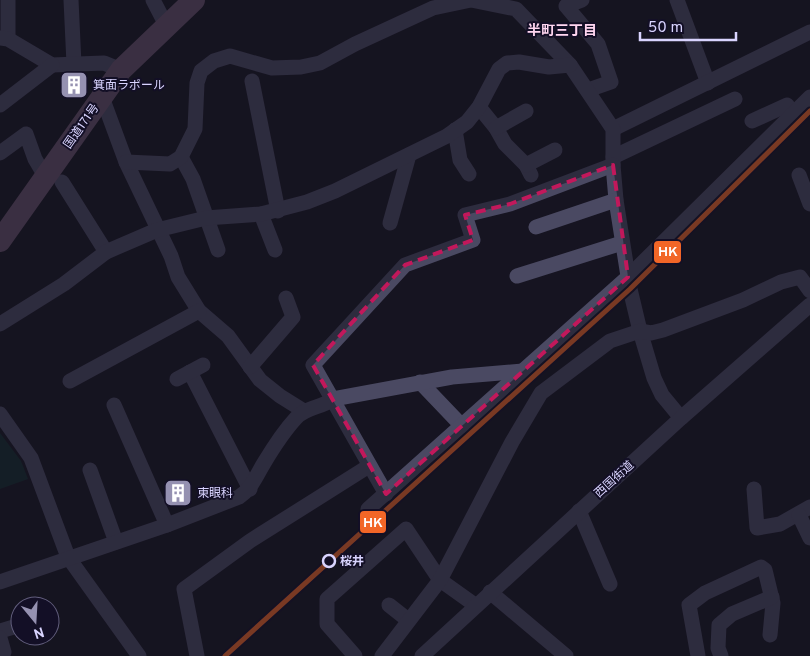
<svg xmlns="http://www.w3.org/2000/svg" width="810" height="656" font-family="Overpass,'Noto Sans JP',sans-serif">
  <style>
    .green { fill: #132c2d }
    .lines { fill: none; stroke-linecap: round; stroke-linejoin: round }
    .minor { stroke: #4a4962; stroke-width: 15 }
    .highway { stroke: #67516a; stroke-width: 22 }
    .rail-1-casing { stroke: #130f26; stroke-width: 9 }
    .rail-1 { stroke: #f26627; stroke-width: 5 }
    .marked { fill: none; stroke: #c2185b; stroke-width: 4; stroke-dasharray: 10 6; stroke-linejoin: round }
    .stop-dot { fill: #130f26; stroke: #d9d4ff; stroke-width: 2.5 }
    .labels { text-anchor: middle; stroke-width: 4; stroke-linejoin: round; paint-order: stroke }
    .poi-label { font-size: 12px; fill: #d9d4ff; stroke: #130f26; text-anchor: start }
    .street-label { font-size: 12px; fill: #d9d4ff; stroke: #130f26 }
    .stop-label { font-size: 12px; font-weight: bold; fill: #d9d4ff; stroke: #130f26; text-anchor: start }
    .neighbourhood-label { font-size: 14px; font-weight: bold; fill: #ffd6f0; stroke: #130f26 }
    .line-badge { stroke: #130f26; stroke-width: 2 }
    .badge-label { font-size: 14px; text-anchor: middle; font-weight: bold; fill: #fff }
  </style>
  <rect width="100%" height="100%" fill="#161421"/>
  <path class="green" d="M0 433 21 461 28 479 0 489Z"/>
  <g class="lines">
    <g class="minor">
      <path d="M8 0V39"/>
      <path d="M71 0 74 64"/>
      <path d="M153 0 166 25"/>
      <path d="M582 0 566 6 598 44 611 82 588 90"/>
      <path d="M677 0 708 83"/>
      <path d="M0 38 8 39 52 65 104 63 121 70"/>
      <path d="M252 81 278 211"/>
      <path d="M102 97 126 162 171 256 178 277 199 311 228 336 260 380 280 396 304 411"/>
      <path d="M0 105 52 65"/>
      <path d="M479 107 496 128 505 144 526 165 531 175"/>
      <path d="M752 121 787 105 793 114"/>
      <path d="M496 128 526 111"/>
      <path d="M613 129 810 32"/>
      <path d="M455 130 460 160 469 174"/>
      <path d="M0 153 26 134 35 159 45 176"/>
      <path d="M181 157 193 179 218 250"/>
      <path d="M613 157 735 99"/>
      <path d="M126 162 170 164 181 157 195 129 197 83 201 71 214 61 230 56 272 68 301 67 320 63 355 44 433 8 471 0 516 9 570 65 613 129V165L616 200 630 289 640 331 654 378 662 395 681 418"/>
      <path d="M526 165 555 150"/>
      <path d="M799 175 810 204"/>
      <path d="M62 182 106 252"/>
      <path d="M261 214 275 250"/>
      <path d="M390 223 409 155"/>
      <path d="M536 227 616 200"/>
      <path d="M517 276 622 243"/>
      <path d="M0 324 64 284 106 252 157 230 206 218 261 214 307 202 335 191 447 136 467 122 479 107 499 69 507 63 519 62 549 67 570 65"/>
      <path d="M250 367 293 317 286 298"/>
      <path d="M190 372 250 489"/>
      <path d="M177 379 203 365"/>
      <path d="M70 381 199 311"/>
      <path d="M420 382 462 426"/>
      <path d="M114 405 167 525"/>
      <path d="M0 414 31 458 68 557 139 656"/>
      <path d="M90 470 116 542"/>
      <path d="M754 489 757 528 780 524 810 507"/>
      <path d="M386 494 313 365 405 265 473 240 465 215 510 204 613 165"/>
      <path d="M368 509 628 277 810 97"/>
      <path d="M579 511 610 584"/>
      <path d="M799 515 810 538"/>
      <path d="M0 582 167 525 239 497C252 488 256 476 264 463 273 448 284 431 296 418 306 407 321 408 333 399L452 377 523 371"/>
      <path d="M490 592 566 656"/>
      <path d="M389 605 408 620"/>
      <path d="M0 631 17 626"/>
      <path d="M0 638 4 652"/>
      <path d="M197 656 184 589 250 541 369 466"/>
      <path d="M355 656 327 624V599L406 529 440 580 475 605"/>
      <path d="M382 656 440 580 512 442 541 393 610 341 640 331 651 333 663 330 743 300 781 282 800 277 810 291"/>
      <path d="M422 656 681 418 810 305"/>
      <path d="M698 656 689 605 705 593 761 567 765 570 773 603 770 635"/>
      <path d="M721 656 718 648 719 625 732 614 772 597"/>
    </g>
    <path class="highway" d="M0 241 121 70 194 0"/>
    <defs>
      <path id="rail-1" d="M225 656 630 289 810 111"/>
    </defs>
    <use href="#rail-1" class="rail-1-casing"/>
    <use href="#rail-1" class="rail-1"/>
  </g>
  <path d="M0 0H810V656H0ZM613 165 628 277 386 494 313 365 405 265 473 240 465 215 510 204Z" fill="#161421" fill-opacity=".55" fill-rule="evenodd"/>
  <path class="marked" d="M613 165 628 277 386 494 313 365 405 265 473 240 465 215 510 204Z"/>
  <defs>
    <symbol id="building-square" viewBox="-11 -11 22 22"><rect x="-9" y="-9" width="18" height="18" rx="4" fill="#9591b1" stroke="#130f26"/><path d="M-4-6H4V6H1V3H-1V6H-4ZM-2.5-4.3h1.7v1.8h-1.7ZM.8-4.3h1.7v1.8H.8ZM-2.5-1h1.7V.8h-1.7ZM.8-1h1.7V.8H.8Z" fill="#fff"/></symbol>
  </defs>
  <g fill-rule="evenodd">
    <use href="#building-square" x="58" y="69" width="32" height="32"/>
    <use href="#building-square" x="162" y="477" width="32" height="32"/>
  </g>
  <circle class="stop-dot" cx="329" cy="561" r="6"/>
  <g class="labels">
    <g class="poi-label">
      <text x="93" y="89">箕面ラポール</text>
      <text x="197" y="497">東眼科</text>
    </g>
    <g class="street-label">
      <text transform="translate(81 126) rotate(-55)" y="4">国道171号</text>
      <text transform="translate(614 479) rotate(-42)" y="4">西国街道</text>
    </g>
    <g class="stop-label">
      <text x="340" y="565">桜井</text>
    </g>
    <g class="neighbourhood-label">
      <text x="562" y="35">半町三丁目</text>
    </g>
  </g>
  <g class="line-badge">
    <rect x="653" y="240" width="29" height="24" rx="5" fill="#f26627"/>
    <rect x="359" y="510" width="28" height="24" rx="5" fill="#f26627"/>
  </g>
  <g class="badge-label">
    <text x="668" y="256">HK</text>
    <text x="373" y="527">HK</text>
  </g>
  <g transform="translate(35 621) rotate(162)"><circle r="24" fill="#130f26" stroke="#625e7d"/>
  <path d="M0-4L9 19L0 12L-9 19Z" fill="#9591b1"/>
  <text y="-8" font-size="14" font-weight="bold" text-anchor="middle" fill="#d9d4ff">N</text>
  </g>
  <path d="M640 32v8h96v-8" fill="none" stroke="#d9d4ff" stroke-width="2.5"/>
  <text x="648" y="32" font-size="15" fill="#d9d4ff" stroke="#130f26" stroke-width="4" paint-order="stroke">50 m</text>
</svg>
